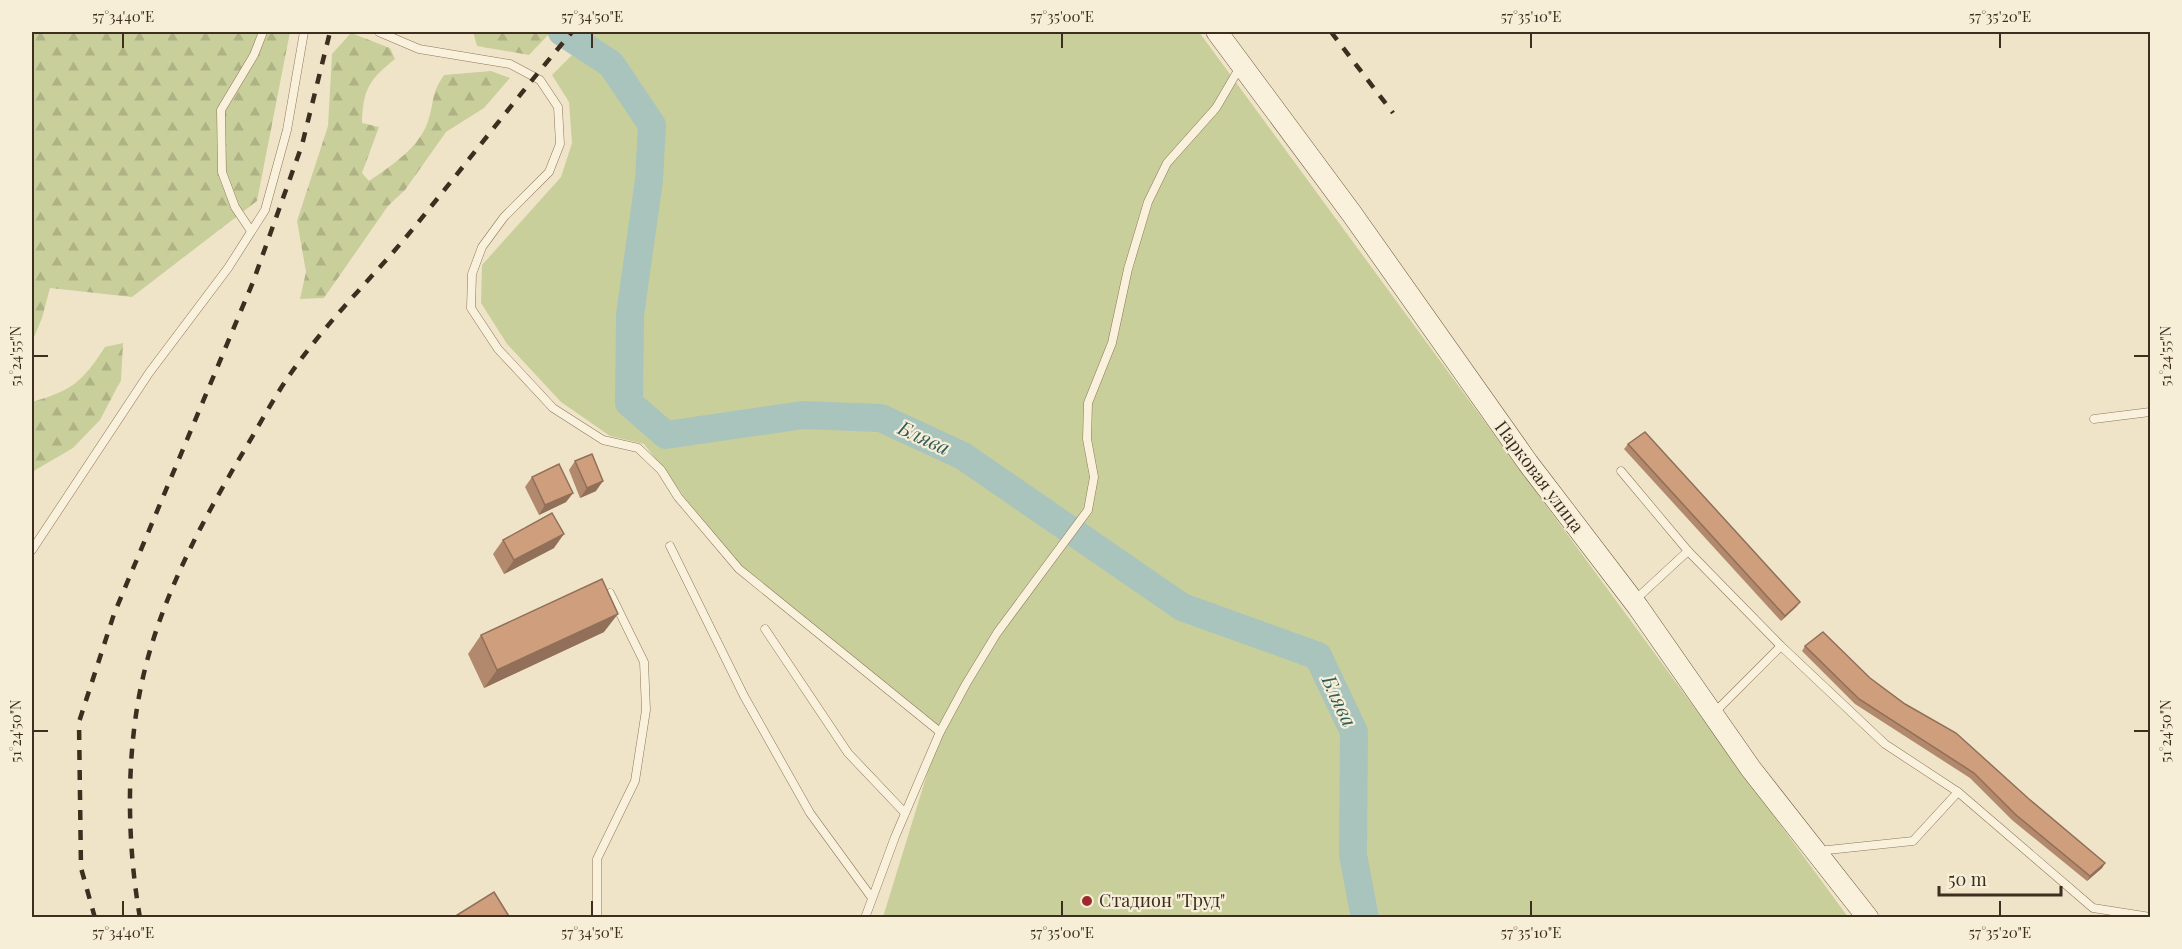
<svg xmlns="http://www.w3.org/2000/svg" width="2182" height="949" font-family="'Playfair Display',serif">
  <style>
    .forest { fill: url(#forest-firs) }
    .green { fill: #c9cf9b }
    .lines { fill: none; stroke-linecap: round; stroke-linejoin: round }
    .river { stroke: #a9c4bc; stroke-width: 28 }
    .lane-casing { stroke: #8d765c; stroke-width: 9 }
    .secondary-casing { stroke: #6f573f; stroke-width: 22 }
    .lane { stroke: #faf1dc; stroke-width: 8 }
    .secondary { stroke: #faf1dc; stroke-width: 21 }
    .rail { stroke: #3d2e20; stroke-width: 4.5; stroke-dasharray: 10 10; stroke-linecap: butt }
    .wall { fill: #b2896c }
    .shaded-wall { fill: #916f58 }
    .building { fill: #cf9f7d; stroke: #916f58; stroke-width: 1.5 }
    .ticks { fill: none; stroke: #3d2e20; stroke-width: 2 }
    .poi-dot { fill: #9e2a2b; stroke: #f7eed8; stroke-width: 2 }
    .labels { text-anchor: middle; stroke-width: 4.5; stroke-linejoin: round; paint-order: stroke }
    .street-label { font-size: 18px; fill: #3d2e20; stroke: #f7eed8 }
    .poi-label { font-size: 18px; fill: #3d2e20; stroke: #f7eed8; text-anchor: start }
    .water-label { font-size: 20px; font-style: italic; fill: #2f5d5a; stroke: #f7eed8 }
    .neatline { fill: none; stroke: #3d2e20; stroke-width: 2 }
    .ticks-label { font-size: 15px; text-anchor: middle; fill: #3d2e20 }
  </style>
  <defs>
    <pattern id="forest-firs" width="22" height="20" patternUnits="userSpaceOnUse" patternTransform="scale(1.5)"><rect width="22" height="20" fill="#c9cf9b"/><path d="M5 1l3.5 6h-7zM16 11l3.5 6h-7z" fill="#aeb285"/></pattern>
  </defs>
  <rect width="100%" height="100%" fill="#f0e4c8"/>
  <g class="forest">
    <path d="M32 32H290L257 201 132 297 50 288 42 318 32 342Z"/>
    <path d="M473 32H551L529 55 477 46Z"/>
    <path d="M351 33 390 48 395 59C369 80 363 89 362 123L379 127 362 173 369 181C392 165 421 147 429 118 435 98 431 94 444 75L491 71 510 78 484 108 446 132 405 190 388 206 324 298 300 299 306 272 297 221 328 126 332 54Z"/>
    <path d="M123 343 121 380 100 420 73 448 32 472V402C73 390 82 382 105 347Z"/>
  </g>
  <path class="green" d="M595 32H1199L1848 917H883L940 732 739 569 644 444 610 436 561 402 507 344 481 303 482 265 561 177 572 143 569 102 552 75Z"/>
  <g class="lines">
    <path class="river" d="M562 32 611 64 652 125 649 180 630 315 629 403 666 435 803 415 881 418 963 456 1182 607 1318 656 1354 732 1353 855 1365 918"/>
    <defs>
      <g id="lane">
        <path d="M379 32 419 49 510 64 540 80 558 107 560 144 549 172 504 217 482 247 472 274 471 308 498 349 553 408 603 440 638 448 661 470 678 497 739 569 940 732"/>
        <path d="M251 231 235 207 222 172 221 110 254 55 263 32"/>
        <path d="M2094 419 2150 412"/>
        <path d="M1621 471 1688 551 1781 646 1885 744 1958 792 2093 908 2150 917"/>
        <path d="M670 546 744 696 810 813 872 898"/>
        <path d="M32 550 149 373 228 268 265 210 287 130 304 32"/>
        <path d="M1635 600 1688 551"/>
        <path d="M765 629 848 753 905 813"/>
        <path d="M1714 713 1781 646"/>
        <path d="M1818 851 1913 841 1958 792"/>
        <path d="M597 918V859L635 781 646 710 644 662 610 593"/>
        <path d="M865 918 895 837 940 732 966 684 997 633 1088 510 1094 477 1087 439 1088 403 1112 343 1128 269 1148 202 1167 163 1216 108 1240 67"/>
      </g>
      <path id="secondary" d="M1217 32 1352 214 1528 463 1638 607 1751 769 1868 918"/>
    </defs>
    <use href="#lane" class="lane-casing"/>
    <use href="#secondary" class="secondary-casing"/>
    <use href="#lane" class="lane"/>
    <use href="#secondary" class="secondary"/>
    <g class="rail">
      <path d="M1331 32 1393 113"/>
      <path d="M95 918 81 868 79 722 114 614 253 282 302 145 330 32"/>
      <path d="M140 918C128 849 126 772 138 702 154 609 200 524 248 444 262 420 275 396 291 373 325 324 369 281 407 236 463 168 516 98 572 32"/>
    </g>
  </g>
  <g class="wall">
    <path d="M1628 444 1800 602 1796 607 1781 621 1624 449Z"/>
    <path d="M575 461 596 491 580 498 569 470Z"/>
    <path d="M532 477 573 493 566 502 539 515 525 487Z"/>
    <path d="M503 540 554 548 504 574 493 554Z"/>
    <path d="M604 632 484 688 468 654 481 635Z"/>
    <path d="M1805 646 1870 678 2029 799 2105 863 2102 868 2087 881 2012 820 1970 778 1855 704 1802 651Z"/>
  </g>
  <g class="shaded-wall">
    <path d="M603 481 596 491 580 498 587 488Z"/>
    <path d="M573 493 566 502 539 515 545 505Z"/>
    <path d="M564 534 554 548 504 574 514 560Z"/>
    <path d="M1800 602 1796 607 1781 621 1785 616Z"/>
    <path d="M618 614 604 632 484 688 497 670Z"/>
    <path d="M2105 863 2102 868 2087 881 2090 876Z"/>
  </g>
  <g class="building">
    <path d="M1645 432 1800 602 1785 616 1628 444Z"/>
    <path d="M592 454 603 481 587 488 575 461Z"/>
    <path d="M559 464 573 493 545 505 532 477Z"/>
    <path d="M552 513 564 534 514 560 503 540Z"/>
    <path d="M602 579 618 614 497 670 481 635Z"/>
    <path d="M1823 632 1870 678 1905 704 1956 733 2029 799 2105 863 2090 876 2016 815 1974 773 1859 699 1805 646Z"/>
    <path d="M494 892 510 918H455L454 917Z"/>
  </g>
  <path class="ticks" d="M123 33V48M592 33V48M1062 33V48M1531 33V48M2000 33V48M33 356H48M2134 356H2149M33 731H48M2134 731H2149M123 901V916M592 901V916M1062 901V916M1531 901V916M2000 901V916"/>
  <circle class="poi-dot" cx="1087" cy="901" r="6"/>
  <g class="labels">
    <g class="street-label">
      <text transform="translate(1539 477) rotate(53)" y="6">Парковая улица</text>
    </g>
    <g class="poi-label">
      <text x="1099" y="907">Стадион "Труд"</text>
    </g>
    <g class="water-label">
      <text transform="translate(924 438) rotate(25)" y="7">Блява</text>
      <text transform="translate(1339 701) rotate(65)" y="7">Блява</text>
    </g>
  </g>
  <rect width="2182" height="949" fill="none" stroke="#f7eed8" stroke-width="66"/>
  <path d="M1939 886v9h122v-9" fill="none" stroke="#3d2e20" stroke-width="3"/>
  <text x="1948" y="886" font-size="18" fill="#3d2e20" stroke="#f7eed8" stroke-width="4.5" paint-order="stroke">50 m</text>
  <rect x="33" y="33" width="2116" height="883" class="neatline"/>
  <g class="ticks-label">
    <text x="123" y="22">57°34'40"E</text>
    <text x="592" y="22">57°34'50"E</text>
    <text x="1062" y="22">57°35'00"E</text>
    <text x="1531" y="22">57°35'10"E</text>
    <text x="2000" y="22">57°35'20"E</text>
    <text transform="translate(16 356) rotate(-90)" y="5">51°24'55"N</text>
    <text transform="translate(2166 356) rotate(-90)" y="5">51°24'55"N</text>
    <text transform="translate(16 731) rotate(-90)" y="5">51°24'50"N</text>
    <text transform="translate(2166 731) rotate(-90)" y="5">51°24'50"N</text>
    <text x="123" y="938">57°34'40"E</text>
    <text x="592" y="938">57°34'50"E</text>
    <text x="1062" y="938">57°35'00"E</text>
    <text x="1531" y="938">57°35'10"E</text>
    <text x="2000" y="938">57°35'20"E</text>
  </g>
</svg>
